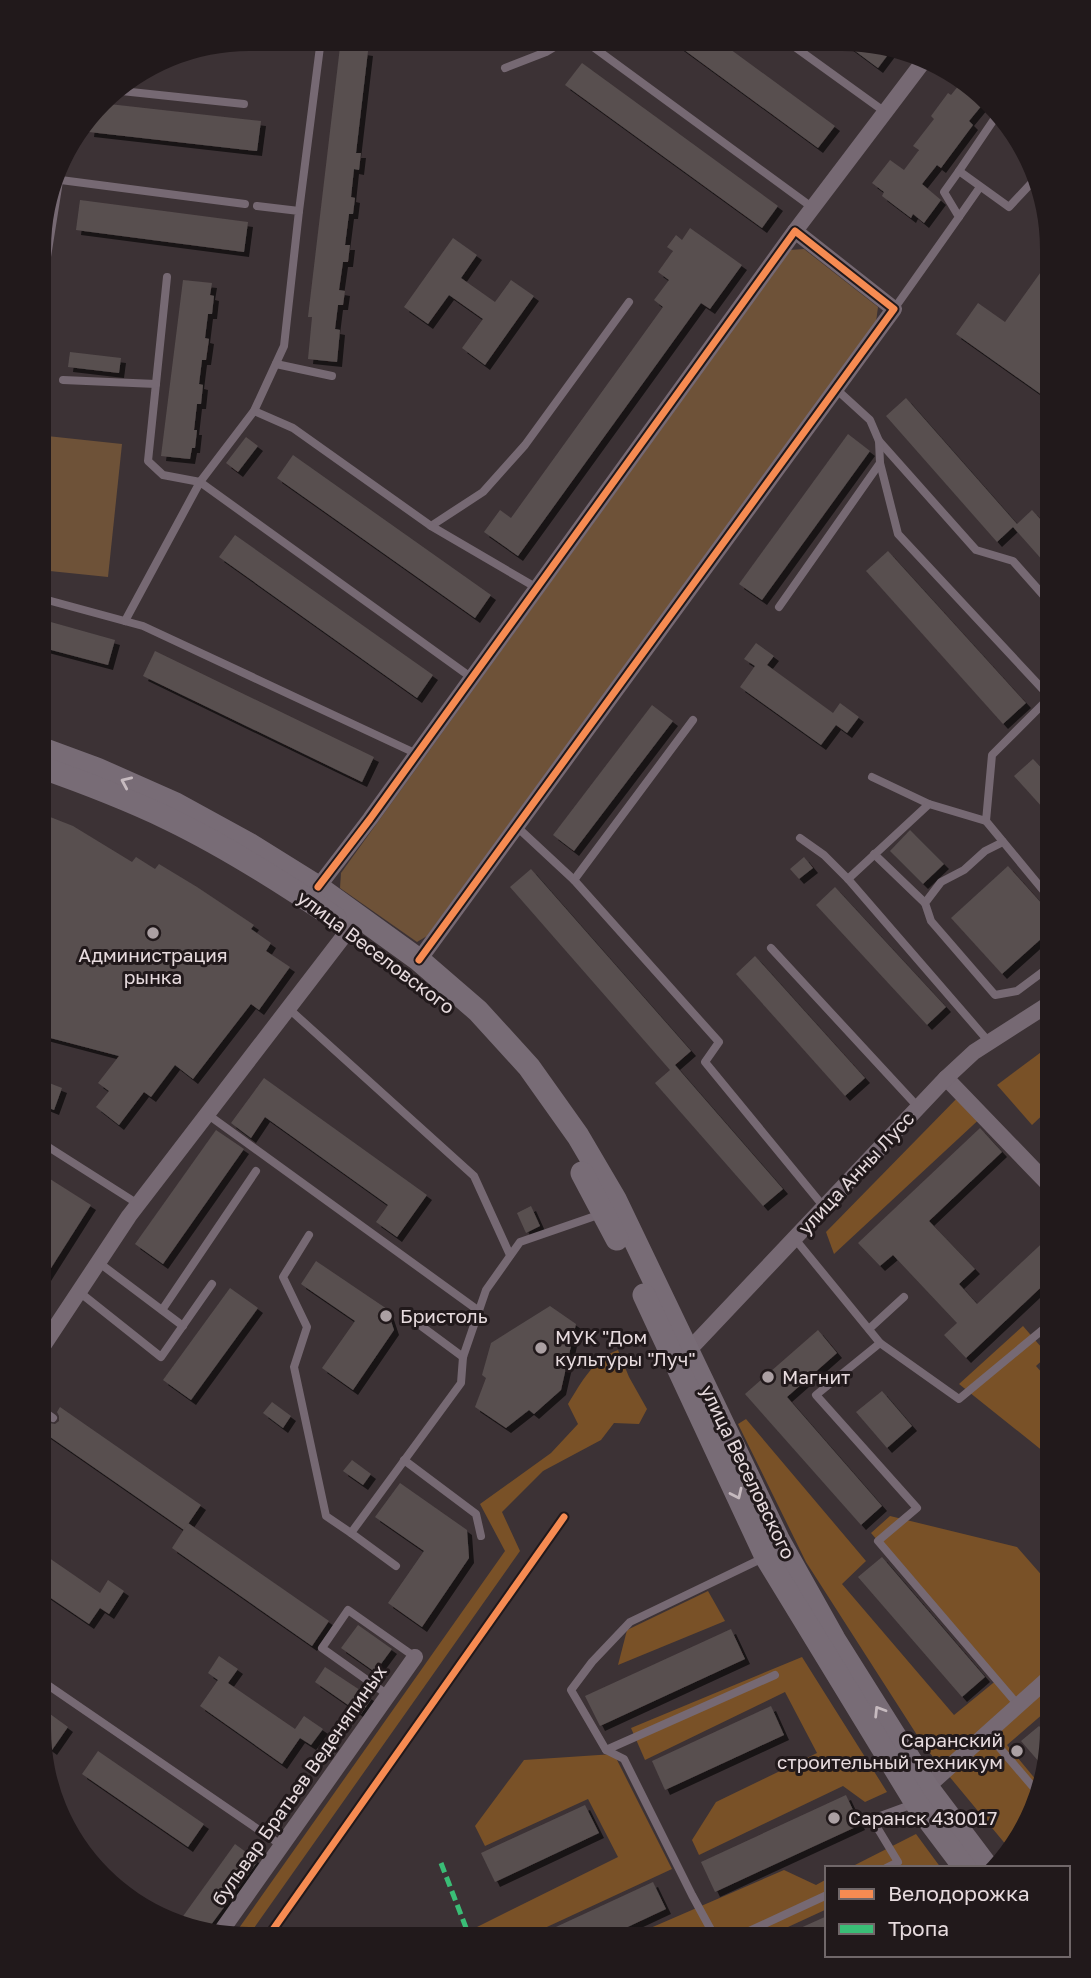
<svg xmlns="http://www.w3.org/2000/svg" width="1091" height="1978" font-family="'Golos Text',sans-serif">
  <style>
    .green { fill: #6e5238 }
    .forest { fill: #795127 }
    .building { fill: #584f4f; filter: url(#shadow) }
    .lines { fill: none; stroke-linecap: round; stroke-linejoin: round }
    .lane { stroke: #766973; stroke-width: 8 }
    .street { stroke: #766973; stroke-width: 16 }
    .secondary { stroke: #786c76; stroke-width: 23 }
    .quiet { stroke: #3abd76; stroke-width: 5; stroke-dasharray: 10 5; stroke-linecap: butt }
    .cycleway-casing { stroke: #21191b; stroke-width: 11 }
    .cycleway { stroke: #f68b52; stroke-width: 7 }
    .oneway { stroke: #c6babf }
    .poi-dot { fill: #aba0a3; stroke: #21191b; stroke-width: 2.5 }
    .labels { text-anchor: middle; stroke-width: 6; stroke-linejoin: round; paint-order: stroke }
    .street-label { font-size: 19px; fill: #e7dbde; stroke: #21191b }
    .poi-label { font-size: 19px; fill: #e7dbde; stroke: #21191b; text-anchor: start }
  </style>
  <defs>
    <filter id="shadow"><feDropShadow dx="5" dy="5" stdDeviation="0" flood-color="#0009"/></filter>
  </defs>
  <rect width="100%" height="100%" fill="#3c3235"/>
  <g class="green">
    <path d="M804 249 878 307 876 322 427 936 417 942 340 888 341 873 790 250Z"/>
    <path d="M47 436 122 444 108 577 40 570V499Z"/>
  </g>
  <g class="forest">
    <path d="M1052 1044V1106L1032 1125 997 1085Z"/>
    <path d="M966 1089 986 1113 834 1254 826 1232Z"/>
    <path d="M1023 1326 1048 1355 1036 1366 1052 1384V1453L1049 1456 959 1384Z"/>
    <path d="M618 1350 629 1377 647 1409 639 1424 614 1423 601 1440 543 1471 502 1512 520 1551 247 1938H232L505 1551 480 1504 551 1453 578 1424 568 1404C581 1383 594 1358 618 1350Z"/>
    <path d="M746 1419 866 1561 842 1584 954 1715 998 1679 871 1533 890 1516 1017 1547 1052 1587V1706L1007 1745 1042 1787 1037 1809 1012 1852 924 1746 806 1562 738 1424Z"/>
    <path d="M708 1591 725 1621 618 1665 627 1630Z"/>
    <path d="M802 1657 887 1792 865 1802 843 1786 699 1855 692 1840 716 1802 817 1753 785 1692 645 1760 631 1728Z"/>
    <path d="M614 1754 672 1869 521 1939 480 1938 475 1928 618 1857 588 1799 485 1846 475 1826 524 1760Z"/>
    <path d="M916 1834 941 1868H849Z"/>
    <path d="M784 1870 816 1885 827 1879V1909L762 1939H625Z"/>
  </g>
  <g class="building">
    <path d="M672 41H719L835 126 818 148Z"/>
    <path d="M843 42H883L893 48 878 68Z"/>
    <path d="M340 47 368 51 356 153H361L359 170 354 169 351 197 355 198 353 214H349L345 245H350L348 262H343L339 290 345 291 343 305H338L335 329 340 330 337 362 308 359 312 317H308Z"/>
    <path d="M582 63 778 206 762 228 565 85Z"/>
    <path d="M959 85 983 104 969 121 973 125 941 168 937 165 922 184 941 200 924 223 913 214 911 218 882 196 884 192 872 183 890 160 904 170 919 150 913 146 934 119 931 116 948 93 951 95Z"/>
    <path d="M100 103 261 121 257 151 89 132 91 116Z"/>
    <path d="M80 200 248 222 244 252 76 230Z"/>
    <path d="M690 228 742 265 710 309 701 303 518 556 484 532 500 510 511 518 663 307 654 300 669 280 658 272 673 251 667 247 676 235 682 240Z"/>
    <path d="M453 238 477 255 461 278 495 302 511 280 534 296 485 365 462 348 483 319 449 295 428 324 404 307Z"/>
    <path d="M1053 255 1052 327 1041 345 1052 353V402L956 334 978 303 1005 322Z"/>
    <path d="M183 280 212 283 210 295 214 296 212 314H208L205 338 209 339 206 360H202L199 384 203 385 201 404H197L194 430H197L195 448H192L190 459 161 456Z"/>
    <path d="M70 352 121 358 119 373 68 367Z"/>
    <path d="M906 398 1017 524 1032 510 1052 532V571L1013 527 997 542 886 416Z"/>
    <path d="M848 434 870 451 762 600 739 584Z"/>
    <path d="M246 437 258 446 238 472 226 463Z"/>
    <path d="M293 455 491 595 475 618 277 478Z"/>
    <path d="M235 535 433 675 417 698 219 557Z"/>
    <path d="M888 551 1026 703 1003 724 866 571Z"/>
    <path d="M40 619 115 640 108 665 40 647Z"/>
    <path d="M756 643 774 656 767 665 833 713 840 703 859 717 847 733 836 725 821 745 740 687 755 666 744 659Z"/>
    <path d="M155 651 374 757 362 782 143 676Z"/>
    <path d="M652 705 673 721 574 851 553 835Z"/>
    <path d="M1033 759 1052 779V818L1014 776Z"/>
    <path d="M40 813 73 826 132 862 136 857 155 869 159 864 197 887 254 925 251 929 271 943 266 951 290 967 259 1010 251 1004 193 1079 175 1065 151 1097 144 1092 119 1125 96 1107 109 1091 98 1083 119 1056 39 1035Z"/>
    <path d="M910 830 944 864 923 884 890 851Z"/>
    <path d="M804 857 813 868 799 879 790 869Z"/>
    <path d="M1008 866 1052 915V929L1002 974 951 918Z"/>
    <path d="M531 869 691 1051 675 1065 783 1189 763 1206 655 1083 670 1070 510 887Z"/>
    <path d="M835 887 946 1007 927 1025 816 905Z"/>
    <path d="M755 956 865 1078 845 1096 736 974Z"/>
    <path d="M264 1078 427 1195 397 1237 376 1222 388 1205 265 1117 251 1138 231 1123Z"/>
    <path d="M39 1079 62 1088 54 1110 39 1104Z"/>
    <path d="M980 1128 1002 1152 929 1221 975 1269 959 1284 977 1304 1052 1234V1277L966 1358 944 1335 957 1323 893 1255 880 1266 858 1243Z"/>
    <path d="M216 1130 244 1149 163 1264 135 1244Z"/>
    <path d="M39 1172 91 1205 39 1287Z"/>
    <path d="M531 1206 540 1226 526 1233 517 1213Z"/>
    <path d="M316 1261 387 1309 394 1330 353 1390 322 1368 355 1321 301 1284Z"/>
    <path d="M230 1288 258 1308 191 1400 163 1380Z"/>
    <path d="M550 1306 576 1324 561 1390 534 1414 529 1410 506 1428 475 1407 486 1378 482 1375 491 1343Z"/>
    <path d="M818 1330 837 1353 787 1397 882 1506 861 1525 745 1394Z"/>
    <path d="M882 1391 912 1426 887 1448 856 1412Z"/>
    <path d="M272 1402 291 1416 283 1428 263 1413Z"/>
    <path d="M60 1407 201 1505 184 1530 43 1432 49 1423 55 1424 59 1421V1416L57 1412Z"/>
    <path d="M352 1460 371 1474 363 1485 343 1471Z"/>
    <path d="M400 1483 467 1530 469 1558 422 1627 388 1603 424 1551 375 1517Z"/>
    <path d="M188 1523 329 1621 312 1646 172 1548Z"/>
    <path d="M39 1551 100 1593 108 1580 124 1591 109 1614 100 1608 89 1624 39 1590Z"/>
    <path d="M882 1557 985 1677 962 1697 858 1577Z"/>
    <path d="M358 1625 392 1649 375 1672 341 1648Z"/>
    <path d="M731 1629 745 1659 600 1726 585 1696Z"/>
    <path d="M219 1656 238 1669 228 1683 295 1729 304 1716 323 1729 311 1745 300 1738 282 1764 200 1706 218 1680 208 1673Z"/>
    <path d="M325 1667 372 1698 361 1714 315 1682Z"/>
    <path d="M39 1706 68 1727 52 1750 41 1742Z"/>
    <path d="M771 1706 784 1735 665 1790 652 1761Z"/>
    <path d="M1052 1722V1743L1046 1770 1021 1741 1039 1726 1043 1730Z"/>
    <path d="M98 1751 204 1824 188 1847 82 1774Z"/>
    <path d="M846 1795 860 1825 715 1892 701 1862Z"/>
    <path d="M585 1805 599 1833 495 1882 481 1853Z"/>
    <path d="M235 1844 258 1861 205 1933 176 1926Z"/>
    <path d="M653 1882 666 1909 602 1939H530Z"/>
    <path d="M827 1916V1939H777L807 1925Z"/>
  </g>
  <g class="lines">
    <g class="lane">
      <path d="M585 41 813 208"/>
      <path d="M788 42 885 112"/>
      <path d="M505 68 546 52 566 40"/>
      <path d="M112 90 244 104"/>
      <path d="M959 171 997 115"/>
      <path d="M53 179 245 204"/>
      <path d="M299 211 321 39"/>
      <path d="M959 217 980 187"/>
      <path d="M167 277 148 461 163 475 200 482 254 411 284 346 299 211 257 206"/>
      <path d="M40 301 59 181V161"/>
      <path d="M894 309 959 217 944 192 959 171 1009 207 1038 176"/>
      <path d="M276 364 332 376"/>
      <path d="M63 380 156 384"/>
      <path d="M254 411 293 428 431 526 483 492 525 445 629 302"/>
      <path d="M879 441 976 550 1013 561 1052 605"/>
      <path d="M431 526 537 588"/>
      <path d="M40 598 143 626 417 754"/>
      <path d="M779 607 880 463 879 441 870 420 836 389"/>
      <path d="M125 621 200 482 472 678"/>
      <path d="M872 777 929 804"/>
      <path d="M986 821 1052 901"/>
      <path d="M517 827 574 880 719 1042 705 1062 824 1207"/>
      <path d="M800 838 824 855 848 879 989 1042"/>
      <path d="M1003 842 985 851 964 870 941 882 925 903 931 921 995 995 1017 991 1052 965"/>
      <path d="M874 854 925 903"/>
      <path d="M848 879 929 804 986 821 992 755 1050 697 898 534 880 463"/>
      <path d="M574 880 693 720"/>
      <path d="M771 948 918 1107"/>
      <path d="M288 1008 474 1176 510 1255"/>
      <path d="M207 1114 479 1311"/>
      <path d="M39 1141 138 1204"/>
      <path d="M309 1235 283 1277 307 1327 294 1367 326 1516 351 1533"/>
      <path d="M795 1239 880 1343 816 1395 917 1508 878 1541 1018 1705"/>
      <path d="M98 1262 183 1326"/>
      <path d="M78 1291 161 1357 212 1284"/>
      <path d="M162 1310 256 1171"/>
      <path d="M413 1320 463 1357"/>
      <path d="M869 1329 904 1297"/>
      <path d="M880 1343 959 1399 1052 1322"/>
      <path d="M39 1408 53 1418"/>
      <path d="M404 1460 476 1514 481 1536"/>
      <path d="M396 1566 351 1533 461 1383 463 1357 486 1290 520 1242 601 1214"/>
      <path d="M39 1679 281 1845"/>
      <path d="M388 1695 322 1648 348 1610 415 1657"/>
      <path d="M987 1733 1040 1795"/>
      <path d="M606 1750 775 1675"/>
      <path d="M886 1868 898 1862 872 1819 913 1804"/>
      <path d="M716 1939 692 1895 624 1759 606 1750 571 1690 592 1662 630 1622 763 1558"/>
      <path d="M732 1939 827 1895"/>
    </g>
    <g class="street">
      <path d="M795 231 923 62"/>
      <path d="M318 887 370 819 795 231 894 309 419 960"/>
      <path d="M946 1078 1052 1188"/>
      <path d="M688 1351 946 1078 974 1052 1052 1002"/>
      <path d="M39 1352 129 1216 350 928"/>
      <path d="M927 1787 1052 1675"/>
      <path d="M217 1937 415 1657"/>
    </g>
    <g class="secondary">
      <path d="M40 748 97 769 176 804 249 844 318 887 419 960 478 1011 529 1067 578 1136 615 1199 779 1541 834 1639 927 1787 988 1868"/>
      <path d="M40 767C83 782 127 799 169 819 227 847 282 882 335 918"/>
      <path d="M582 1173 617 1239"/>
      <path d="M644 1295 766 1557 916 1803 965 1868"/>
    </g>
    <path class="quiet" d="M441 1863 470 1938"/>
    <defs>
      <g id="cycleway">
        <path d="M318 887 370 819 795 231 894 309 419 960"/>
        <path d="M267 1938 564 1517"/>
      </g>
    </defs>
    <use href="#cycleway" class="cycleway-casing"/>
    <use href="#cycleway" class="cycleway"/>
  </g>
  <defs><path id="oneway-chevron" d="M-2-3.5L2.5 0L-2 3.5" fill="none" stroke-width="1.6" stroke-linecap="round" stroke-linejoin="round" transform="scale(1.75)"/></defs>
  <g class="oneway">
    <use href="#oneway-chevron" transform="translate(126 782) rotate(-156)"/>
    <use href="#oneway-chevron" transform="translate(737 1494) rotate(65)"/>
    <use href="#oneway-chevron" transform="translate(879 1711) rotate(-122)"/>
  </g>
  <g class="poi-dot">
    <circle cx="153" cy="933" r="7"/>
    <circle cx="386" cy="1316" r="7"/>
    <circle cx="541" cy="1348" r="7"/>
    <circle cx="768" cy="1377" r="7"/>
    <circle cx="1017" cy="1751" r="7"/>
    <circle cx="834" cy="1818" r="7"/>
  </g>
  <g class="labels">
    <g class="street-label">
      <text transform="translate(376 952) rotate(37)" y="7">улица Веселовского</text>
      <text transform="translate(856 1173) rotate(-47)" y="7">улица Анны Лусс</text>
      <text transform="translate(748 1472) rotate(64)" y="7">улица Веселовского</text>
      <text transform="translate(299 1785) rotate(-55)" y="7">бульвар Братьев Веденяпиных</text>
    </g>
    <g class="poi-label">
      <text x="153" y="962" text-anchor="middle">Администрация<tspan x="153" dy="22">рынка</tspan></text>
      <text x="400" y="1323">Бристоль</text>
      <text x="555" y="1344">МУК "Дом<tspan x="555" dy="22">культуры "Луч"</tspan></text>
      <text x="782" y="1384">Магнит</text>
      <text x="1003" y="1747" text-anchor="end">Саранский<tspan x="1003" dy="22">строительный техникум</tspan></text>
      <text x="848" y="1825">Саранск 430017</text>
    </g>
  </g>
  <path d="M0 0H1091V1978H0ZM249 51H842A198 198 0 0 1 1040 249V1729A198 198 0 0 1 842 1927H249A198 198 0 0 1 51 1729V249A198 198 0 0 1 249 51Z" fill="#21191b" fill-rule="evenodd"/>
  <rect x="825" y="1866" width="245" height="91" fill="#21191b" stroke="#706769" stroke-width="2"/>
  <rect x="839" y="1889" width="35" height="10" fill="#f68b52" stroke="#706769" stroke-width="2"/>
  <text x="888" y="1901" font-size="21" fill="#e7dbde">Велодорожка</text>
  <rect x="839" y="1924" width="35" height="10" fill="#3abd76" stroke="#706769" stroke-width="2"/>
  <text x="888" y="1936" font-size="21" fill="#e7dbde">Тропа</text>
</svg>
